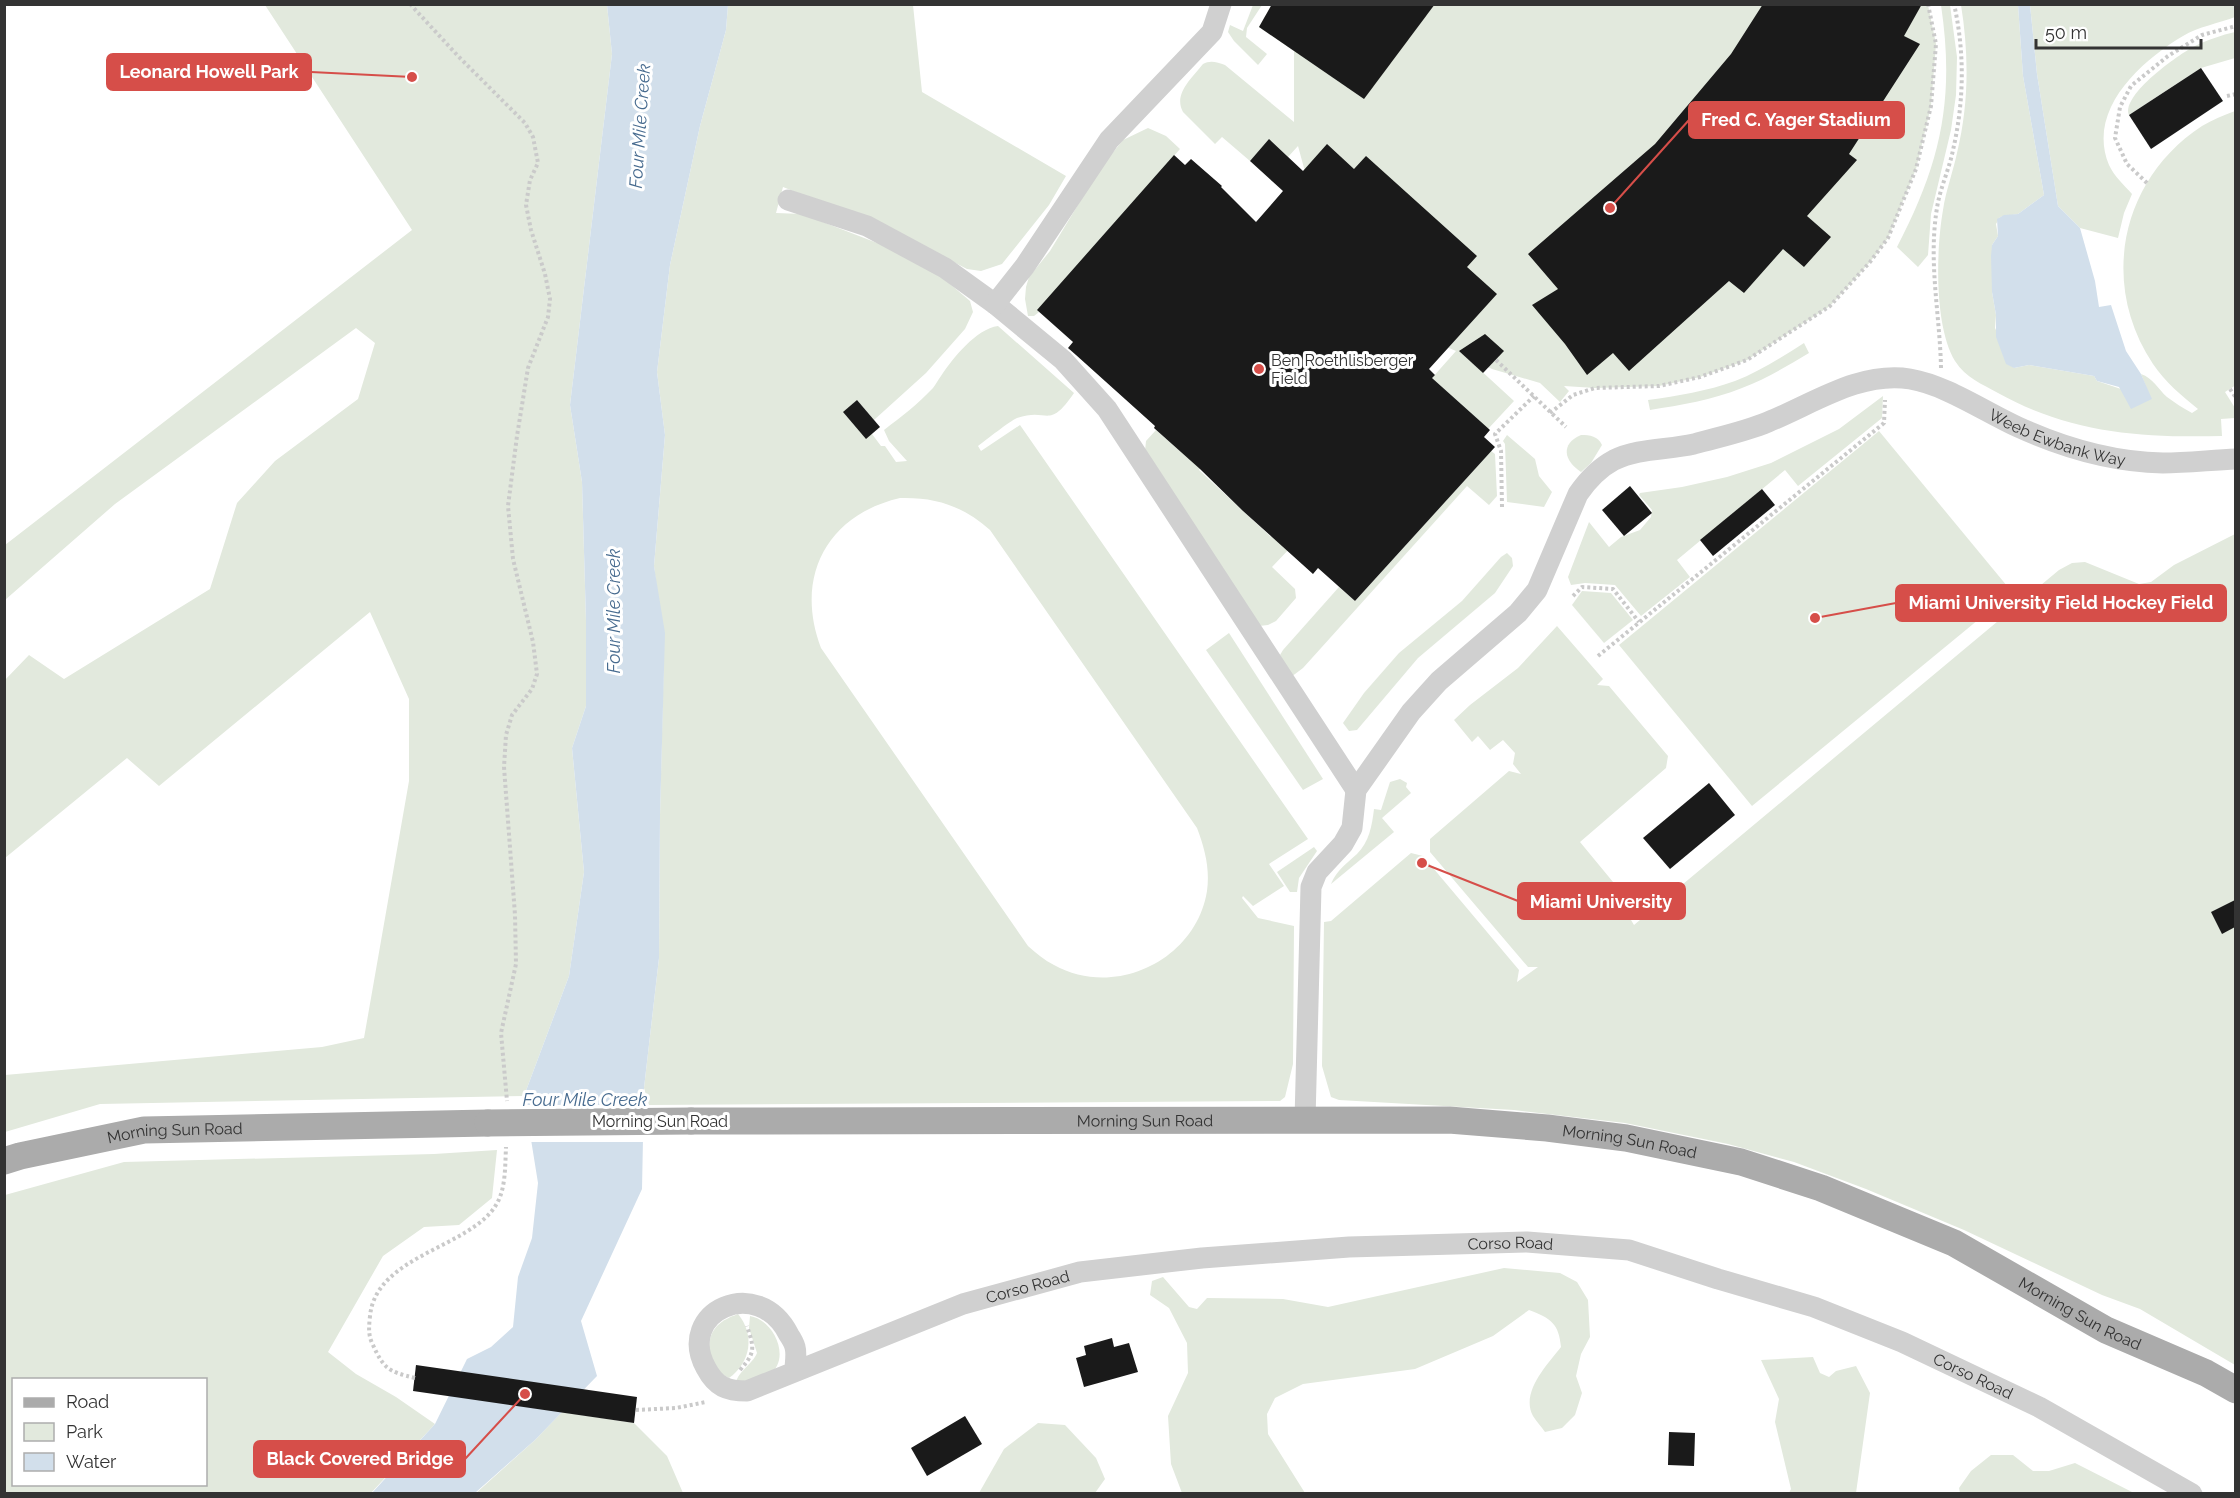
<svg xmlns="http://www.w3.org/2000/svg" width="2240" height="1498" font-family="Raleway,sans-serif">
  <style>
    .green { fill: #e2e9dd; fill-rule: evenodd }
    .water { fill: #d2dfeb }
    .pier { fill: #fff }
    .building { fill: #1a1a1a }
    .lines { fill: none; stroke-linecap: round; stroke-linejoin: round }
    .path { stroke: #cacaca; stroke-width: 4; stroke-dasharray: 3 3; stroke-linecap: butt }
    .minor { stroke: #d0d0d0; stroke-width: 21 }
    .major { stroke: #ababab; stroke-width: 27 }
    .major-bridge { stroke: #ababab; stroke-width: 27 }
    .poi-dot { fill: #d64e49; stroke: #fff; stroke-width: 2 }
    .labels { text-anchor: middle; stroke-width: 6; stroke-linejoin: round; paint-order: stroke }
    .poi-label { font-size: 16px; fill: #333; stroke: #fff; text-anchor: start }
    .street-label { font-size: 16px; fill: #333; stroke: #fff }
    .water-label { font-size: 18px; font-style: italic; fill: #476b8f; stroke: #fff }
    .leader { fill: none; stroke: #d64e49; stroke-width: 2 }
    .callout-dot { fill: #d64e49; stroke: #fff; stroke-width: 2 }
    .callout { fill: #d64e49; stroke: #d64e49; stroke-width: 2 }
    .callout-label { font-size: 18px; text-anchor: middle; font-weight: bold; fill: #fff }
  </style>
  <rect width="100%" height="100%" fill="#fff"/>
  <g class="green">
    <path d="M265 5H607L612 54 570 405 582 482 586 621V706L572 748 584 872 569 976 524 1096 100 1104 5 1132V1075L322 1047 364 1038 409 781V699L370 612 159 786 127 758 5 858 4 681 29 655 64 679 210 589 237 503 275 461 358 399 375 343 356 328 115 504 5 600V545L412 230Z"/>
    <path d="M728 5H913L922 92 1066 176 1049 205 1002 264 981 271 967 269 894 231 783 187 776 213 802 214 898 251 943 278 970 301 973 312 965 329 926 373 874 420 857 400 844 412 872 434 881 446H885L896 462 907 461 889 441 884 430C901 417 918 404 933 388 936 384 938 380 941 376 953 358 976 329 998 326L1074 393C1048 431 1049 407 1017 418 1010 421 986 440 978 446L981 451 1020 425 1308 839 1269 864 1284 886 1253 906 1243 896 1242 898 1258 918 1294 926 1293 1064 1285 1097 1280 1101 649 1105 644 1088 659 958 660 816 664 652 654 566 665 435 657 372 670 265 700 126 726 30ZM900 498C936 497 963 506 990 530L1197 828C1205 849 1210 869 1207 891 1196 960 1115 999 1054 965 1044 960 1036 953 1028 946L821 648C794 577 827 515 900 498Z"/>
    <path d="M1253 5H1262L1247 28 1246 37 1267 54 1258 65 1234 41 1228 32 1230 25 1243 31Z"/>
    <path d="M1272 5H1928L1936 44 1931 106 1916 169 1888 238 1870 262 1830 306 1747 360 1700 377 1659 386 1595 388 1564 386 1569 391 1560 402 1540 383 1492 369 1465 356 1514 401 1488 429 1432 378 1456 351 1442 345 1310 190 1298 146 1288 157 1269 140 1250 161 1222 137 1215 144 1183 112C1173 94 1192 78 1203 64 1210 60 1217 62 1225 65L1294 122V51L1259 27Z"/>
    <path d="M1941 5H1950L1957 57 1956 95 1951 130 1931 214 1928 255 1918 267 1897 247C1941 163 1955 99 1941 5Z"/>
    <path d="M1961 5H2018L2023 76 2044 195 2018 214 2000 217 1996 224 1998 236 1992 245V292L1996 315 1995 328 2014 368 2029 365 2094 376 2097 381 2151 399 2141 374C2153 378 2158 389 2167 397 2175 403 2183 408 2192 413L2198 409C2182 396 2165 382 2153 364 2099 283 2121 179 2202 126 2212 120 2224 115 2235 111L2236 385 2225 392 2235 408V418L2221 419 2222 436C2141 438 2070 433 1998 393 1982 384 1966 378 1955 361 1934 326 1936 250 1943 210 1946 190 1953 172 1957 153 1969 104 1969 54 1961 5Z"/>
    <path d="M2030 5H2235V17C2219 23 2198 27 2183 36 2141 61 2086 110 2109 165 2114 176 2124 185 2132 194L2124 213 2118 238 2080 228 2058 206 2037 74Z"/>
    <path d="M2235 32V58L2201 68 2129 115C2121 95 2179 54 2195 46 2207 40 2222 35 2235 32Z"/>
    <path d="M1148 128 1166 136 1180 149 1038 310 1039 312 1034 316H1028L1025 299 1026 287 1029 277 1050 251 1101 167 1123 140Z"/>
    <path d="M1804 343 1809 353C1787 366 1766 379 1742 388 1712 400 1681 405 1650 410L1648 400C1678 396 1707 391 1735 381 1759 372 1782 357 1804 343Z"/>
    <path d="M1883 396 1882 418 1798 486 1785 470 1677 560 1690 577 1641 616 1615 585 1585 583 1571 585 1568 577 1589 522 1609 547 1621 537 1640 530 1651 517 1652 510 1639 495 1640 493 1682 487 1727 477 1771 463 1839 429Z"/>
    <path d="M1156 430 1181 452 1204 464 1199 470 1270 536 1292 546 1272 567 1295 589 1296 598 1276 621 1268 625 1259 626 1145 451 1146 441Z"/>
    <path d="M1879 431 2012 592 1752 806 1619 645Z"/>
    <path d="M1507 435 1535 459 1539 476 1552 492 1544 507 1507 502 1505 444 1503 441Z"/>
    <path d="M1581 435C1590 435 1598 436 1602 445L1591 463 1581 472C1564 461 1560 444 1581 435Z"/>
    <path d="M1491 451 1495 454 1497 496 1489 505 1467 486 1303 668 1291 677 1280 655 1283 650 1339 587 1355 601Z"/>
    <path d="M2235 534V1365L2140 1309 2102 1295 1964 1230 1866 1189 1794 1162 1728 1144 1625 1123 1514 1110 1339 1100 1331 1097 1322 1066 1324 922 1331 921 1411 853 1423 856 1519 970 1517 982 1538 967H1528L1430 852V839L1509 771 1521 774 1513 764 1515 753 1503 740 1490 750 1478 736 1472 742 1454 720 1470 705 1518 668 1557 626 1603 679 1597 685 1609 686 1668 756 1666 768 1580 842 1618 888 1617 897 1634 914 1631 920 1634 925 2059 570 2072 563 2085 562 2139 584 2151 582 2174 565Z"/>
    <path d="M1507 553 1512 558 1513 566 1495 593 1418 658 1357 730 1349 731 1343 723 1364 693 1399 653 1462 601 1501 557Z"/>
    <path d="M1582 591 1611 593 1633 620 1604 643 1572 605Z"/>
    <path d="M1229 633 1323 779 1303 790 1206 650Z"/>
    <path d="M1400 779 1407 783 1406 787 1411 793 1382 818 1394 832 1331 884C1337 870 1346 864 1357 854 1369 842 1372 826 1374 809L1381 810 1390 782Z"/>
    <path d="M1314 847 1317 851 1299 878 1297 892H1290L1277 872Z"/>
    <path d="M497 1150 492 1198 459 1225 424 1227 383 1256 328 1352 356 1374 396 1397 435 1424 371 1493 5 1494V1195L124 1162 434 1154ZM14 1380H206V1484H14Z"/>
    <path d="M1504 1268 1560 1273 1577 1282 1588 1300 1590 1337 1581 1354 1576 1376 1582 1393 1575 1415 1562 1428 1545 1432C1541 1426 1536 1421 1533 1416 1520 1392 1548 1364 1561 1347 1559 1324 1551 1318 1529 1310L1493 1336 1415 1369 1303 1384 1275 1398 1267 1414 1268 1434 1305 1493H1182L1171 1464 1168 1416 1188 1373 1187 1343 1169 1308 1150 1295 1152 1281 1163 1277 1189 1307 1197 1309 1207 1298 1283 1299 1328 1307Z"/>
    <path d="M738 1314C755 1335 751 1362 729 1378 710 1370 702 1342 717 1326 723 1320 730 1317 738 1314Z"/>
    <path d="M750 1316C774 1320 792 1359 769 1375 761 1380 745 1381 736 1383 738 1371 752 1365 757 1353L749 1328Z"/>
    <path d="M1813 1357 1820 1373 1829 1377 1836 1371 1856 1366 1870 1393 1856 1493H1789L1791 1489 1775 1422 1779 1399 1761 1360Z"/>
    <path d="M562 1412 634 1423 667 1456 683 1493 475 1494 535 1440Z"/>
    <path d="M1038 1423 1065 1425 1096 1458 1105 1479 1095 1493H979L1004 1449Z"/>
    <path d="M1991 1455H2013L2033 1471H2049L2075 1463 2134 1493H1960L1959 1488 1971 1471Z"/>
  </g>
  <g class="water">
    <path d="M607 5H728L726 30 700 126 670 265 657 372 665 435 654 566 665 633 660 816 659 958 644 1088 642 1189 581 1321 597 1376 535 1440 475 1493 371 1494 435 1424 467 1359 491 1347 513 1327 518 1277 532 1238 538 1183 524 1096 569 976 584 872 572 748 586 706V621L582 482 570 405 612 54Z"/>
    <path d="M2018 5H2030L2037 74 2058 206 2080 228 2095 281 2099 307 2111 305 2126 351 2141 374 2152 399 2131 409 2119 387 2097 381 2094 376 2029 365 2014 368 2006 364 1996 337V315L1992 292 1991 256 1992 245 1998 236 1997 219 2004 215 2018 214 2044 195 2023 76Z"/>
  </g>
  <path class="pier" d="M522 1105H647L646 1142H528Z"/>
  <g class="building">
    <path d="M1272 4H1435L1364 99 1259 27Z"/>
    <path d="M1763 4H1922L1904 36 1920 44 1849 154 1857 160 1807 216 1831 237 1804 267 1783 249 1744 293 1729 281 1629 371 1613 353 1587 375 1565 344 1532 305 1558 289 1528 254 1655 144 1731 54Z"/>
    <path d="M2201 68 2223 101 2151 149 2129 115Z"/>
    <path d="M1269 139 1303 171 1327 144 1354 169 1366 156 1477 256 1467 267 1497 294 1429 369 1435 375 1432 378 1490 430 1484 437 1495 447 1355 601 1318 568 1313 574 1243 511 1200 469 1154 428 1155 426 1076 355 1068 348 1073 342 1037 310 1174 155 1185 165 1191 159 1222 186 1221 187 1256 222 1283 191 1250 161Z"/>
    <path d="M1485 334 1504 351 1483 373 1459 351Z"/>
    <path d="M857 400 880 427 866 439 843 412Z"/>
    <path d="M1630 486 1652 513 1624 536 1602 510Z"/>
    <path d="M1762 489 1775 505 1713 556 1700 540Z"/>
    <path d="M1709 783 1735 815 1670 869 1643 838Z"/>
    <path d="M2235 900V927L2222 934 2211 912Z"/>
    <path d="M1112 1338 1114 1347 1129 1343 1138 1372 1084 1387 1076 1358 1086 1355 1084 1346Z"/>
    <path d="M416 1365 637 1397 634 1423 413 1391Z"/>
    <path d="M965 1416 982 1444 927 1476 911 1448Z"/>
    <path d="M1669 1432 1695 1433 1694 1466 1668 1465Z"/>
  </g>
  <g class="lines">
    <g class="path">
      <path d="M410 4 458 56 525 123 533 137 538 163 530 180 526 205 531 230 545 274 550 299 548 317 528 368 517 436 508 506 513 559 533 642 537 674 532 689 512 715 506 735 504 767 515 915 516 964 501 1033 507 1101"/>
      <path d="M2227 96 2236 94"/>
      <path d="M2147 183 2127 164 2115 138 2120 107 2131 86 2168 56 2202 35 2236 26"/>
      <path d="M1496 360 1566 427"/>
      <path d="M1941 368C1940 315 1928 262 1937 208 1940 188 1949 170 1953 150 1964 102 1965 53 1954 4"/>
      <path d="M2230 389 2236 398"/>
      <path d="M1550 413 1573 395 1595 388 1659 386 1700 377 1747 360 1830 306 1870 262 1888 238 1916 169 1931 106 1936 44 1928 4"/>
      <path d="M1502 507 1501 451 1495 434 1534 396"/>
      <path d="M1573 596 1582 587 1613 589 1639 622"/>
      <path d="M1598 656 1884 423 1885 400"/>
      <path d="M740 1370C756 1352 754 1348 747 1326"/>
      <path d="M415 1378C387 1371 384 1369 372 1343 368 1334 369 1326 370 1316 376 1255 470 1248 496 1205 506 1189 505 1166 506 1147"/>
      <path d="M636 1410 676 1408 706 1402"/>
    </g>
    <g class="minor">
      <path d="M788 200 867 226 945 268 995 304 1063 360 1107 409 1356 790"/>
      <path d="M995 304 1025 266 1109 140 1212 32 1221 4"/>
      <path id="s1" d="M1305 1120 1311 887 1317 872 1343 844 1352 828 1356 790 1411 712 1439 681 1518 613 1537 590 1578 494C1587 481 1599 468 1614 460 1638 448 1668 450 1694 444 1719 437 1744 432 1768 422 1813 404 1859 371 1910 379 1946 385 1985 412 2018 427 2064 448 2112 462 2163 463 2187 463 2211 460 2236 459"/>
      <path id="s2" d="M795 1370C795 1363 797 1354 795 1347 794 1343 791 1338 789 1335 758 1273 675 1312 706 1368 716 1387 727 1391 747 1391L963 1304 1080 1272 1202 1258 1349 1247 1527 1242 1629 1250 1718 1279 1814 1307 1902 1342 2039 1407 2192 1494"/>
    </g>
    <g class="major">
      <path id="s3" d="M691 1121 1449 1120 1547 1128 1626 1138 1741 1162 1821 1188 1954 1243 2106 1330 2206 1373 2236 1390"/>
      <path id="s4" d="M4 1161 20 1156 144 1130 488 1123"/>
    </g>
    <path class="major-bridge" d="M488 1123 691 1121"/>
  </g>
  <circle class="poi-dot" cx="1259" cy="369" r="6"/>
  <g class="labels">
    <g class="poi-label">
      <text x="1271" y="366">Ben Roethlisberger<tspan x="1271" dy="18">Field</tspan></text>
    </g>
    <g class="street-label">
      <text dy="6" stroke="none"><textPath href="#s1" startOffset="1239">Weeb Ewbank Way</textPath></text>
      <text dy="6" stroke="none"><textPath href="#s3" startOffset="454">Morning Sun Road</textPath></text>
      <text x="660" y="1127">Morning Sun Road</text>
      <text dy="6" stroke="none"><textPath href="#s4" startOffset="174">Morning Sun Road</textPath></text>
      <text dy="6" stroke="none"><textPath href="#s3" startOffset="940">Morning Sun Road</textPath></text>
      <text dy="6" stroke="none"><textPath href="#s2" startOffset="1023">Corso Road</textPath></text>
      <text dy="6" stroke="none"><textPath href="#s2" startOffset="537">Corso Road</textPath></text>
      <text dy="6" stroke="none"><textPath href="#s3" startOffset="1426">Morning Sun Road</textPath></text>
      <text dy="6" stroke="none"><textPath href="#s2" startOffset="1509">Corso Road</textPath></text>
    </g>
    <g class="water-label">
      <text transform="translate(640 126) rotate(-86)" y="6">Four Mile Creek</text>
      <text transform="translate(614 611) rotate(-90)" y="6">Four Mile Creek</text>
      <text x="585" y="1106">Four Mile Creek</text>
    </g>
  </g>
  <path class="leader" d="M412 77L311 72M1610 208L1689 120M1815 618L1896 603M1422 863L1518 901M525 1394L465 1459"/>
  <g class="callout-dot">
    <circle cx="412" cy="77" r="6"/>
    <circle cx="1610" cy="208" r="6"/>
    <circle cx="1815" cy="618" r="6"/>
    <circle cx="1422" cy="863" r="6"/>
    <circle cx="525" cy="1394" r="6"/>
  </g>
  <g class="callout">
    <rect x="107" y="54" width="204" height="36" rx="6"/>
    <rect x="1689" y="102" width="215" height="36" rx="6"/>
    <rect x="1896" y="585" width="330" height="36" rx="6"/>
    <rect x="1518" y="883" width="167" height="36" rx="6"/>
    <rect x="254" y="1441" width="211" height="36" rx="6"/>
  </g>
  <g class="callout-label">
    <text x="209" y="78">Leonard Howell Park</text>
    <text x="1796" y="126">Fred C. Yager Stadium</text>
    <text x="2061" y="609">Miami University Field Hockey Field</text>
    <text x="1601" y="908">Miami University</text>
    <text x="360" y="1465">Black Covered Bridge</text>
  </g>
  <rect width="2240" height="1498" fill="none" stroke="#333333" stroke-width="12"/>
  <rect x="12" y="1378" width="195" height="108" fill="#ffffff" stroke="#adadad" stroke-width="1.5"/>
  <rect x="24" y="1398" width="30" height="9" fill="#ababab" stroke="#adadad" stroke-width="1.5"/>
  <text x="66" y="1408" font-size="18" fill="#333333">Road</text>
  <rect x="24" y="1423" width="30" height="18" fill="#e2e9dd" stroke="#adadad" stroke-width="1.5"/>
  <text x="66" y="1438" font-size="18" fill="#333333">Park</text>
  <rect x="24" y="1453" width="30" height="18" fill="#d2dfeb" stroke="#adadad" stroke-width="1.5"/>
  <text x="66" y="1468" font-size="18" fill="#333333">Water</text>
  <path d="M2036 39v9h165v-9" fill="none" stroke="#333333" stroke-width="3"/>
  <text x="2045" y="39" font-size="18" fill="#333333" stroke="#ffffff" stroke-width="4.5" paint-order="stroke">50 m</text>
</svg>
